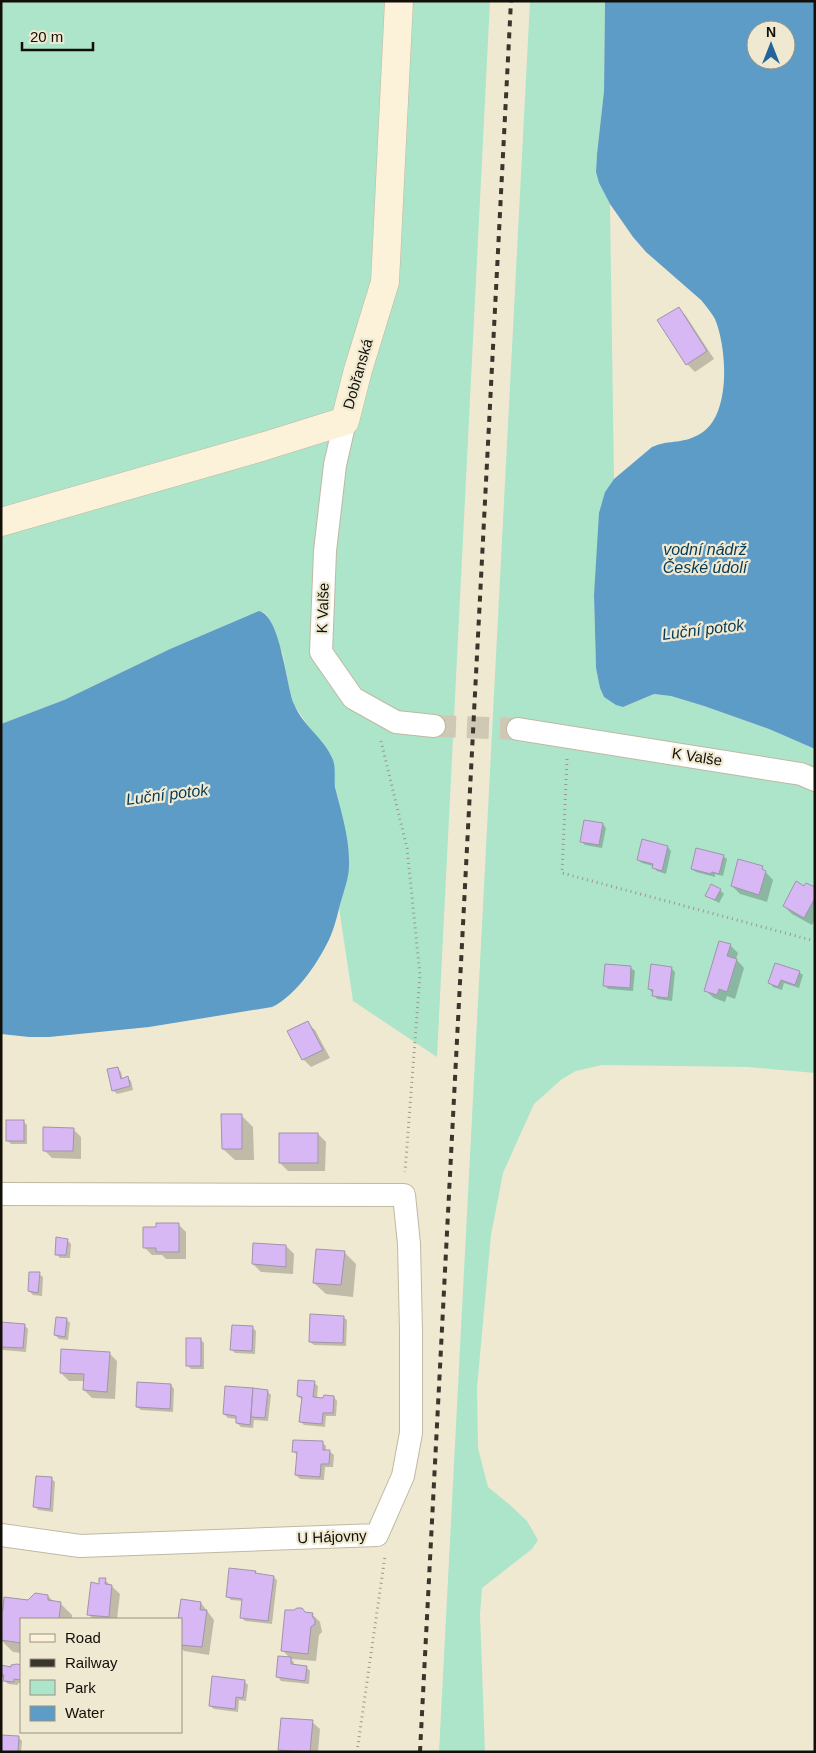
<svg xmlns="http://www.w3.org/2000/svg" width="816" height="1753" font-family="Arial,sans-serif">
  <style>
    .green { fill: #ade5ca }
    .water { fill: #5d9cc7; fill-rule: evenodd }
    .shadow { fill: #0003 }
    .building { fill: #d8b7f5; stroke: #9f95a9 }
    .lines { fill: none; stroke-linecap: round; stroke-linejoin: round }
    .street-tunnel { stroke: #cfc8b4; stroke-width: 22; stroke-dasharray: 22 11; stroke-linecap: butt }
    .street-casing { stroke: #bfb8a2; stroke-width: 24 }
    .secondary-casing { stroke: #bfb8a2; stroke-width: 29 }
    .path { stroke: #9d9887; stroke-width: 3; stroke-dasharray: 1 4; stroke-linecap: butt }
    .street { stroke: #fff; stroke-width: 22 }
    .secondary { stroke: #fcf1d9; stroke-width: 28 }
    .rail { stroke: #39362c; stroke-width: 4; stroke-dasharray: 6 6; stroke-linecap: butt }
    .labels { text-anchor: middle; stroke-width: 4.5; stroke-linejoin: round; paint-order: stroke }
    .street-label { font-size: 15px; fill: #120f08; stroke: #f0e9d2 }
    .water-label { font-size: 16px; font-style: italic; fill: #053a57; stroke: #f0e9d2 }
  </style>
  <rect width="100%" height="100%" fill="#f0e9d2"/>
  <g class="green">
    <path d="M1 1H490L437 1057 353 1001 339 908 347 881 349 856 334 780 333 762 294 705 289 689 283 654 267 615 263 612 247 616 170 649 64 700 1 724Z"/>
    <path d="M530 1H605L604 91 597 154 596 172 599 183 610 204 614 479 605 492 594 595 596 668 600 688 604 697 623 707 654 694 671 696 704 706 769 729 815 749V1073L748 1067 602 1065 576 1071 562 1079 534 1104 503 1173 491 1235 477 1388 478 1448 488 1487 510 1505 527 1521 538 1540 532 1549 482 1588 480 1614 485 1752H439Z"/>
  </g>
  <g class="water">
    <path d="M605 1H815V749L769 729 704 706 671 696 654 694 623 707 616 705 604 697 600 688 596 668 594 595 599 513 605 492 614 479 652 447C670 439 684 445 703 432 731 412 727 348 715 319 711 312 706 306 701 300L646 252 633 237 610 204 599 183 596 172 597 154 604 91ZM756 30H786V60H756Z"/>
    <path d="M259 611C281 616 286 686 294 704 302 725 325 739 333 760 336 769 334 778 335 787 341 812 350 839 349 865 349 877 345 888 342 898 338 911 336 923 331 935 321 959 296 996 272 1007L149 1027 49 1037H29L1 1034V724L64 700 170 649Z"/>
  </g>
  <g class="shadow">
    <path d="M679 308 686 316 714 359 695 372 687 364Z"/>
    <path d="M603 824 606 828 602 848 585 845 581 841Z"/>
    <path d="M668 847 671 851 666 874 657 871 653 866 642 863 638 860Z"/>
    <path d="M723 856 727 859 723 876 715 874V877L696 872 692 869Z"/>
    <path d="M762 868 773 880 767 902 740 894 732 886Z"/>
    <path d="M804 888 815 889V920L812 925 792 914 784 906Z"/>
    <path d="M720 890 724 894 719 903 707 896Z"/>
    <path d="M730 945 738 953 736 959 744 968 735 999 727 996 725 1002 714 998 706 991Z"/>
    <path d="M631 968 635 971 633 991 608 989 604 985Z"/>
    <path d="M671 968 675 972 672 1001 657 999 649 989Z"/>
    <path d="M799 972 803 975 799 988 784 983 782 990 773 987 770 983Z"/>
    <path d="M307 1023 315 1030 330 1058 311 1067 303 1059Z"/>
    <path d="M117 1068 121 1072 123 1080 128 1078 131 1081 133 1090 117 1094 113 1090Z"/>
    <path d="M241 1115 253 1127 254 1160H235L223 1149Z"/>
    <path d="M23 1121 27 1125V1144H11L7 1140Z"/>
    <path d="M73 1129 81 1137V1159L52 1158 44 1150Z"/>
    <path d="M318 1134 326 1142 325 1171H288L280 1163Z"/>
    <path d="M178 1224 186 1232V1259H166L162 1255H152L144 1247 158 1228Z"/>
    <path d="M67 1240 71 1244 70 1258H60L56 1254Z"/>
    <path d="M286 1246 294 1254 293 1274 261 1272 253 1264Z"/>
    <path d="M344 1252 356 1264 353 1297 326 1294 314 1283Z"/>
    <path d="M39 1274 43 1277 42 1296 33 1295 29 1291Z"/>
    <path d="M343 1317 347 1320 346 1346 314 1345 310 1342Z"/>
    <path d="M66 1319 70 1323 68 1340 59 1339 55 1335Z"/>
    <path d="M24 1325 28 1329 26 1352 3 1350 1 1348V1329Z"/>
    <path d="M252 1327 256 1331 255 1354 235 1353 232 1350Z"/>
    <path d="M200 1339 204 1343V1369H191L188 1366Z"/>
    <path d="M109 1353 117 1361 115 1399 92 1398 84 1390 85 1381H69L61 1373Z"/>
    <path d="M314 1383 318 1386 317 1399 334 1397 337 1401 336 1416H326L325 1427 304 1425 301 1422 302 1400 298 1396Z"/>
    <path d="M171 1385 174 1389 173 1412 141 1410 137 1407Z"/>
    <path d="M226 1387 267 1391 271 1395 268 1421 254 1420 253 1428 241 1427 237 1423V1419L228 1418 224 1414Z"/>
    <path d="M322 1442 326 1446V1451L330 1452 334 1455 333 1467H325L324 1480 300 1479 296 1475 297 1455 293 1451Z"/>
    <path d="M52 1479 55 1482 53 1512 38 1510 35 1507Z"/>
    <path d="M255 1572 257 1575 273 1577 277 1580 272 1624 245 1621 241 1617 243 1601 231 1600 227 1596Z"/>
    <path d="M105 1580 120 1594 117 1619H93L88 1614 100 1585Z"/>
    <path d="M48 1596 54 1602 60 1603 72 1615V1619H21V1653L13 1652 1 1640V1634L28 1601Z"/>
    <path d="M182 1600 201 1603 214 1620 209 1655 184 1651 181 1648V1619H180Z"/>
    <path d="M305 1613 312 1614 320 1622 322 1632 319 1635 316 1661 291 1659 294 1662V1666L306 1667 310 1671 309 1684 281 1681 278 1677 290 1658 282 1650Z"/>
    <path d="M1 1666 12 1668V1666H21V1683H18V1685L8 1684 4 1680 5 1678 1 1677Z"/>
    <path d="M244 1681 248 1685 246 1701 239 1700 238 1712 214 1709 210 1706Z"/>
    <path d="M312 1722 320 1729 318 1752H282L280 1749Z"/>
    <path d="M18 1737 22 1741 21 1752H1Z"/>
  </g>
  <g class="building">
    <path d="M679 307 707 351 686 365 657 320Z"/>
    <path d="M584 820 603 823 599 845 580 842Z"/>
    <path d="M642 839 668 846 662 871 652 868 653 864 637 860Z"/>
    <path d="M696 848 724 855 719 874 712 872 711 874 691 869Z"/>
    <path d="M738 859 763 866 762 869 766 871 759 895 731 886Z"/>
    <path d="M796 881 804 886 806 883 815 887V898L804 918 783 906Z"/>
    <path d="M711 884 721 889 715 900 705 896Z"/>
    <path d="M719 941 731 944 727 956 737 959 727 992 719 989 717 995 704 991Z"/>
    <path d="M775 963 800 971 795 985 781 980 778 987 768 983Z"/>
    <path d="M605 964 631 966 630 988 603 986Z"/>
    <path d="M651 964 672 967 668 998 652 996 653 990 648 989Z"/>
    <path d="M308 1021 323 1050 302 1060 287 1031Z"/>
    <path d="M118 1067 121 1079 128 1076 130 1086 112 1091 107 1069Z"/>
    <path d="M221 1114H242V1149H222Z"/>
    <rect x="6" y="1120" width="18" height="21"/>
    <path d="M43 1127 74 1128 73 1151H43Z"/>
    <rect x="279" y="1133" width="39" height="30"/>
    <path d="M156 1223H179V1252H156V1248H143V1227H156Z"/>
    <path d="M56 1237 68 1239 66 1255H55Z"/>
    <path d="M253 1243 286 1245V1267L252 1264Z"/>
    <path d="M316 1249 345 1251 341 1285 313 1283Z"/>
    <path d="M29 1272H40L38 1293 28 1291Z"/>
    <path d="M310 1314 344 1316 343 1343 309 1342Z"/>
    <path d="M56 1317 67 1318 65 1337 54 1335Z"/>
    <path d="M1 1322 25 1324 23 1348 1 1347Z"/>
    <path d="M232 1325 253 1326 252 1351 230 1350Z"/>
    <rect x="186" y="1338" width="15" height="28"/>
    <path d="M61 1349 110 1352 107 1392 83 1390 84 1374 60 1373Z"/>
    <path d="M298 1380 315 1381 313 1397 323 1398 324 1395 334 1396 333 1413H323L322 1424 299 1422 302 1397 297 1396Z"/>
    <path d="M137 1382 171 1384 170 1409 136 1407Z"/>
    <path d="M225 1386 253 1388 250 1425 236 1423V1416L223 1414Z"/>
    <path d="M253 1388 268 1390 265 1418 251 1417Z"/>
    <path d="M293 1440 323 1441V1450H330L329 1464H321L320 1477 295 1475 297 1452H292Z"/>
    <path d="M36 1476 52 1477 50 1509 33 1507Z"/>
    <path d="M229 1568 256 1571 255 1573 274 1576 268 1621 240 1618 242 1599 226 1597Z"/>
    <path d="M99 1578H106L105 1584 112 1585 109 1617 87 1615 91 1582 99 1584Z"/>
    <path d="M35 1593 48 1595V1600L61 1602 59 1619H21V1643L1 1640V1610H3L4 1597 28 1600Z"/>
    <path d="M181 1599 201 1602 200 1610H207L202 1647 181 1645V1619H178Z"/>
    <path d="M297 1608H302L305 1612 313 1613 312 1616 315 1620V1624L311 1627 308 1654 281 1651 285 1610H294Z"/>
    <path d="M278 1656 291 1657V1664L307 1666 305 1681 276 1677Z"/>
    <path d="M17 1664 21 1665V1680L14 1679V1682L3 1681 4 1675H1V1665L11 1667V1665Z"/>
    <path d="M212 1676 245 1680 243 1698 236 1697 235 1709 209 1706Z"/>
    <path d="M281 1718 313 1720 310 1752 278 1750Z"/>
    <path d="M1 1735 19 1736 18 1752H1Z"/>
  </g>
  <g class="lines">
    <path class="street-tunnel" d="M434 726 518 729"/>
    <defs>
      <g id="street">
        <path d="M345 421 335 465 325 551 321 652 353 698 396 722 434 726"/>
        <path d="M518 729 801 774 815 780"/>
        <path d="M1 1194 404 1195 409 1244 411 1331V1433L403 1476 377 1535 80 1546 1 1535"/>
      </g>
      <path id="secondary" d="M1 522 265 446 345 421 358 370 385 282 399 1"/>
    </defs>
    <use href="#street" class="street-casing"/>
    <use href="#secondary" class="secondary-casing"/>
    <g class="path">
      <path d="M381 741 407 848 420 975 405 1172"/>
      <path d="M567 759 562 873 815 941"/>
      <path d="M357 1752 385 1556"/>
    </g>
    <use href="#street" class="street"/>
    <use href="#secondary" class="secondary"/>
    <path class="rail" d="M420 1752 511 1"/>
  </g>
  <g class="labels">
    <g class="street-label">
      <text transform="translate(358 374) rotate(-74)" y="5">Dobřanská</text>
      <text transform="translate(323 608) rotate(-88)" y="5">K Valše</text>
      <text transform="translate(697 757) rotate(9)" y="5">K Valše</text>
      <text transform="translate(332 1537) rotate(-2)" y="5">U Hájovny</text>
    </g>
    <g class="water-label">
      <text x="705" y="555">vodní nádrž<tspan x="705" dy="18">České údolí</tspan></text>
      <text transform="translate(703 629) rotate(-7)" y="6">Luční potok</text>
      <text transform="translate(167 794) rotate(-7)" y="6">Luční potok</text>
    </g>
  </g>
  <rect width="816" height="1753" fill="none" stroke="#120f08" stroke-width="5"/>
  <rect x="20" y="1618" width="162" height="115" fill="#f0e9d2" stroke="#979281"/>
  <rect x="30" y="1634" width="25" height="8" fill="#fcf1d9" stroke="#979281"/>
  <text x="65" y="1643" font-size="15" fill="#120f08">Road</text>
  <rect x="30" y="1659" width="25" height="8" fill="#39362c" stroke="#979281"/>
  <text x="65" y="1668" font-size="15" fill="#120f08">Railway</text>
  <rect x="30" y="1680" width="25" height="15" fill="#ade5ca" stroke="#979281"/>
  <text x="65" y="1693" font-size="15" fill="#120f08">Park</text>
  <rect x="30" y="1706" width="25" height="15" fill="#5d9cc7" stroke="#979281"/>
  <text x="65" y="1718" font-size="15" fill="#120f08">Water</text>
  <g transform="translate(771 45)"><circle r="24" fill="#f0e9d2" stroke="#979281"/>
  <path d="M0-4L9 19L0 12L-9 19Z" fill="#23649a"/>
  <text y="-8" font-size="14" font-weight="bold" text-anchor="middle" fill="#120f08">N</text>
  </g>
  <path d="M22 42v8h71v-8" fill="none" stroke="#120f08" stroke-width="2.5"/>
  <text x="30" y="42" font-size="15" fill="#120f08" stroke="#f0e9d2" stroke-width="4" paint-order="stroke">20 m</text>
</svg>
